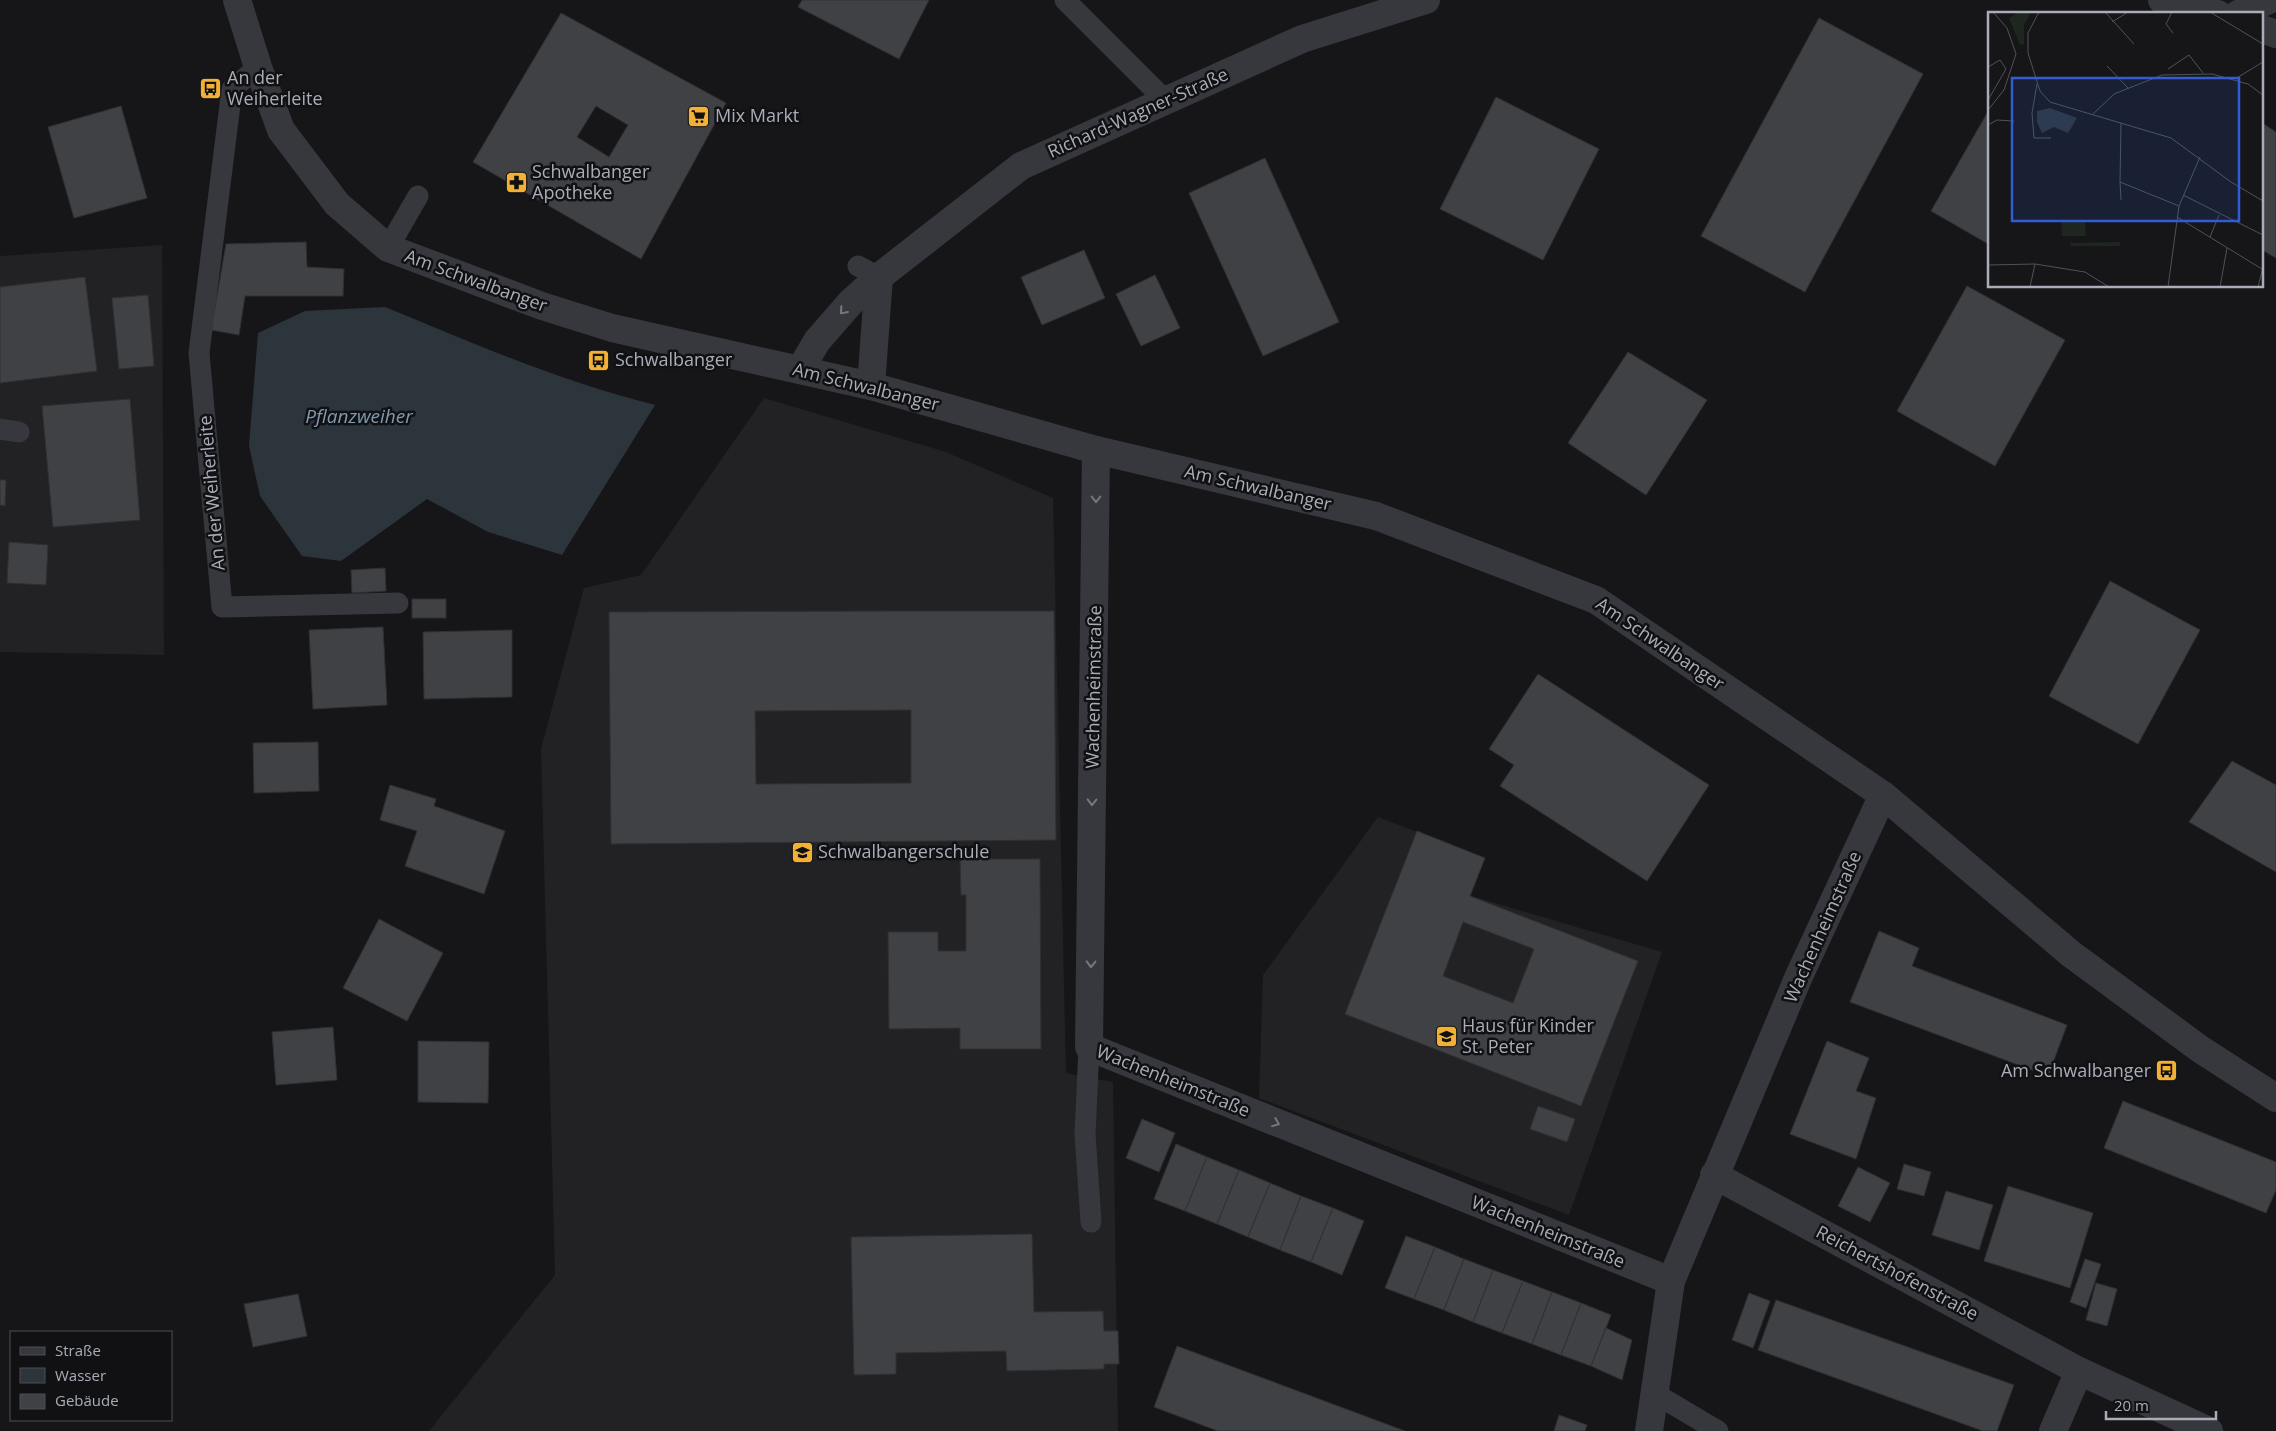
<svg xmlns="http://www.w3.org/2000/svg" width="2276" height="1431" font-family="'Open Sans',sans-serif">
  <style>
    .built { fill: #222225 }
    .water { fill: #2c353c }
    .building { fill: #404145; stroke: #303034; fill-rule: evenodd }
    .lines { fill: none; stroke-linecap: round; stroke-linejoin: round }
    .service { stroke: #37383d; stroke-width: 21 }
    .minor { stroke: #37383d; stroke-width: 28 }
    .oneway { stroke: #757881 }
    .labels { text-anchor: middle; stroke-width: 5; stroke-linejoin: round; paint-order: stroke }
    .poi-label { font-size: 18px; fill: #a8adb8; stroke: #111113; text-anchor: start }
    .street-label { font-size: 18px; fill: #a8adb8; stroke: #111113 }
    .water-label { font-size: 19px; font-style: italic; fill: #7f9bb3; stroke: #111113 }
    .inset-road { fill: none; stroke: #505258; stroke-width: 1 }
    .view { fill: #325cd3; fill-opacity: 0.15; stroke: #325cd3; stroke-width: 2.5 }
    .inset-edge { fill: none; stroke: #a8adb8; stroke-width: 2.5 }
  </style>
  <rect width="100%" height="100%" fill="#161618"/>
  <g class="built">
    <path d="M162 245 164 655 0 652V256Z"/>
    <path d="M764 398 946 452 1053 498 1066 1073 1113 1082 1118 1431H429L555 1275 541 749 584 588 641 575Z"/>
    <path d="M1378 817 1485 858 1471 896 1662 952 1569 1215 1259 1098 1263 975Z"/>
  </g>
  <path class="water" d="M385 307C473 343 561 382 655 405L562 555 488 532 427 499 341 561 302 556 260 496 249 446 258 333 305 311Z"/>
  <g class="building">
    <path d="M802 0H929L899 59 798 7Z"/>
    <path d="M561 13 726 103 641 259 473 162ZM596 106 628 125 609 157 577 137Z"/>
    <path d="M1819 18 1923 74 1805 292 1701 236Z"/>
    <path d="M1496 97 1599 149 1543 260 1440 209Z"/>
    <path d="M121 106 147 198 74 218 48 127Z"/>
    <path d="M1990 108V245L1931 211Z"/>
    <path d="M2262 123 2276 132V258L2262 250Z"/>
    <path d="M1265 158 1339 322 1263 356 1189 193Z"/>
    <path d="M306 242 307 267 344 269 343 296H245L239 335 211 330 226 244Z"/>
    <path d="M1084 250 1105 298 1042 325 1021 277Z"/>
    <path d="M1155 275 1180 328 1141 346 1116 294Z"/>
    <path d="M85 277 97 371 0 383V287Z"/>
    <path d="M1967 286 2065 340 1995 466 1897 411Z"/>
    <path d="M148 295 154 366 119 369 112 298Z"/>
    <path d="M1628 352 1707 400 1646 495 1568 443Z"/>
    <path d="M130 399 140 520 53 527 42 406Z"/>
    <path d="M0 480H6L5 506 0 505Z"/>
    <path d="M9 542 48 545 46 585 7 583Z"/>
    <path d="M385 568 386 591 352 593 351 570Z"/>
    <path d="M2110 581 2200 630 2138 744 2049 696Z"/>
    <rect x="412" y="599" width="34" height="19"/>
    <path d="M903 611H1054L1056 840 611 844 609 612ZM911 710V783L756 784 755 711Z"/>
    <path d="M383 627 387 705 313 709 309 630Z"/>
    <path d="M512 630V697L424 699 423 632Z"/>
    <path d="M1538 674 1709 785 1647 881 1500 786 1514 765 1489 749Z"/>
    <path d="M318 742 319 791 254 793 253 743Z"/>
    <path d="M2232 761 2276 785V872L2189 822Z"/>
    <path d="M390 785 436 799 434 806 505 831 484 894 405 866 417 831 380 820Z"/>
    <path d="M1417 831 1485 858 1470 896 1638 961 1581 1106 1345 1014ZM1463 922 1534 949 1513 1003 1443 976Z"/>
    <path d="M960 859H1040L1041 1049H960V1028L889 1029 888 932H938V951H966V895H961Z"/>
    <path d="M379 919 443 953 407 1021 343 988Z"/>
    <path d="M1879 931 1919 948 1912 966 2067 1025 2048 1076 1850 1002Z"/>
    <path d="M333 1027 337 1080 276 1085 272 1032Z"/>
    <path d="M418 1041 489 1042 488 1103 418 1102Z"/>
    <path d="M1827 1041 1869 1058 1856 1091 1876 1098 1856 1159 1790 1134Z"/>
    <path d="M2123 1101 2276 1162V1190L2266 1213 2104 1148Z"/>
    <path d="M1538 1106 1575 1119 1567 1142 1530 1129Z"/>
    <path d="M1142 1119 1175 1133 1159 1172 1126 1158Z"/>
    <path d="M1176 1144 1207 1157 1185 1211 1154 1199Z"/>
    <path d="M1207 1157 1239 1170 1217 1224 1185 1211Z"/>
    <path d="M1904 1164 1931 1172 1924 1196 1897 1189Z"/>
    <path d="M1858 1167 1890 1183 1870 1222 1838 1206Z"/>
    <path d="M1239 1170 1270 1183 1248 1237 1217 1224Z"/>
    <path d="M1270 1183 1301 1196 1280 1250 1248 1237Z"/>
    <path d="M2008 1186 2093 1213 2070 1288 1984 1261Z"/>
    <path d="M1946 1191 1993 1205 1979 1250 1932 1235Z"/>
    <path d="M1301 1196 1333 1208 1311 1262 1280 1250Z"/>
    <path d="M1333 1208 1364 1221 1342 1275 1311 1262Z"/>
    <path d="M1032 1234 1034 1312 1103 1311 1104 1331H1118L1119 1364H1104V1369L1007 1371 1006 1351 896 1353V1374L854 1375 851 1237Z"/>
    <path d="M1406 1236 1435 1247 1414 1299 1385 1288Z"/>
    <path d="M1435 1247 1464 1259 1444 1310 1414 1299Z"/>
    <path d="M1464 1259 1493 1270 1473 1322 1444 1310Z"/>
    <path d="M2085 1259 2101 1264 2086 1308 2070 1302Z"/>
    <path d="M1493 1270 1523 1281 1502 1333 1473 1322Z"/>
    <path d="M1523 1281 1552 1292 1532 1344 1502 1333Z"/>
    <path d="M2096 1283 2117 1289 2107 1326 2086 1320Z"/>
    <path d="M1552 1292 1581 1303 1561 1355 1532 1344Z"/>
    <path d="M1749 1293 1770 1301 1753 1348 1732 1340Z"/>
    <path d="M298 1294 307 1336 253 1347 244 1304Z"/>
    <path d="M1776 1300 2014 1385 1997 1431H1983L1758 1350Z"/>
    <path d="M1581 1303 1611 1315 1591 1366 1561 1355Z"/>
    <path d="M1606 1328 1632 1340 1622 1380 1591 1366Z"/>
    <path d="M1177 1346 1405 1431H1218L1154 1407Z"/>
    <path d="M1559 1415 1587 1425 1585 1431H1554Z"/>
  </g>
  <g class="lines">
    <g class="service">
      <path d="M1065 0 1166 101"/>
      <path d="M258 67 232 89 199 353 222 607 398 603"/>
      <path d="M388 248 418 196"/>
      <path d="M858 266 879 277"/>
      <path d="M0 429 19 432"/>
      <path d="M1089 1047 1085 1134 1091 1222"/>
      <path d="M1654 1393 1718 1431"/>
    </g>
    <g class="minor">
      <path d="M237 0 258 67 281 130 337 204 388 248 542 306 612 328 871 386 1096 450 1376 516 1596 600 1883 795 2071 954 2200 1049 2276 1098"/>
      <path d="M2162 0 2218 14"/>
      <path d="M2238 14 2269 0"/>
      <path d="M2262 29 2276 34"/>
      <path d="M800 370 817 341 851 302 879 277 1021 166 1302 39 1426 0"/>
      <path d="M871 386 879 277"/>
      <path d="M1096 450 1089 1047 1671 1281"/>
      <path d="M1714 1175 2079 1371 2209 1431"/>
      <path d="M1649 1431 1671 1281 1799 976 1883 795"/>
      <path d="M2053 1431 2079 1371"/>
    </g>
  </g>
  <defs><path id="oneway-chevron" d="M-2-3.5L2.5 0L-2 3.5" fill="none" stroke-width="1.6" stroke-linecap="round" stroke-linejoin="round" transform="scale(1.25)"/></defs>
  <g class="oneway">
    <use href="#oneway-chevron" transform="translate(843 311) rotate(131)"/>
    <use href="#oneway-chevron" transform="translate(1096 499) rotate(90)"/>
    <use href="#oneway-chevron" transform="translate(1092 802) rotate(91)"/>
    <use href="#oneway-chevron" transform="translate(1091 964) rotate(91)"/>
    <use href="#oneway-chevron" transform="translate(1276 1123) rotate(22)"/>
  </g>
  <defs>
    <symbol id="bus-square" viewBox="-11 -11 22 22"><rect x="-9" y="-9" width="18" height="18" rx="4" fill="#f2b134" stroke="#111113"/><path d="M-5-6H5V4H4V6H2V4H-2V6H-4V4H-5ZM-3.5-4V0h7V-4ZM-3.5 1.2v1.5H-2V1.2ZM2 1.2v1.5H3.5V1.2Z" fill="#111"/></symbol>
    <symbol id="supermarket-square" viewBox="-11 -11 22 22"><rect x="-9" y="-9" width="18" height="18" rx="4" fill="#f2b134" stroke="#111113"/><path d="M-6-5.5h2.5l.6 2H6L4.5 2H-2.5L-4.4-4H-6ZM-1.5 3.2a1.3 1.3 0 1 0 .1 0ZM3 3.2a1.3 1.3 0 1 0 .1 0Z" fill="#111"/></symbol>
    <symbol id="pharmacy-square" viewBox="-11 -11 22 22"><rect x="-9" y="-9" width="18" height="18" rx="4" fill="#f2b134" stroke="#111113"/><path d="M-2-6h4v4h4v4h-4v4h-4v-4h-4v-4h4Z" fill="#111"/></symbol>
    <symbol id="school-square" viewBox="-11 -11 22 22"><rect x="-9" y="-9" width="18" height="18" rx="4" fill="#f2b134" stroke="#111113"/><path d="M0-5L7-2L0 1L-7-2ZM-4 1L0 2.5L4 1V4Q0 6-4 4Z" fill="#111"/></symbol>
  </defs>
  <g fill-rule="evenodd">
    <use href="#bus-square" x="198" y="76" width="25" height="25"/>
    <use href="#supermarket-square" x="686" y="104" width="25" height="25"/>
    <use href="#pharmacy-square" x="504" y="170" width="25" height="25"/>
    <use href="#bus-square" x="586" y="348" width="25" height="25"/>
    <use href="#school-square" x="790" y="840" width="25" height="25"/>
    <use href="#school-square" x="1434" y="1024" width="25" height="25"/>
    <use href="#bus-square" x="2154" y="1058" width="25" height="25"/>
  </g>
  <g class="labels">
    <g class="poi-label">
      <text x="227" y="84">An der<tspan x="227" dy="21">Weiherleite</tspan></text>
      <text x="715" y="122">Mix Markt</text>
      <text x="532" y="178">Schwalbanger<tspan x="532" dy="21">Apotheke</tspan></text>
      <text x="615" y="366">Schwalbanger</text>
      <text x="818" y="858">Schwalbangerschule</text>
      <text x="1462" y="1032">Haus für Kinder<tspan x="1462" dy="21">St. Peter</tspan></text>
      <text x="2151" y="1077" text-anchor="end">Am Schwalbanger</text>
    </g>
    <g class="street-label">
      <text transform="translate(1138 113) rotate(-24)" y="6">Richard-Wagner-Straße</text>
      <text transform="translate(476 281) rotate(20)" y="6">Am Schwalbanger</text>
      <text transform="translate(866 387) rotate(14)" y="6">Am Schwalbanger</text>
      <text transform="translate(1258 488) rotate(13)" y="6">Am Schwalbanger</text>
      <text transform="translate(212 493) rotate(-95)" y="6">An der Weiherleite</text>
      <text transform="translate(1660 644) rotate(34)" y="6">Am Schwalbanger</text>
      <text transform="translate(1094 687) rotate(-89)" y="6">Wachenheimstraße</text>
      <text transform="translate(1823 927) rotate(-66)" y="6">Wachenheimstraße</text>
      <text transform="translate(1173 1081) rotate(22)" y="6">Wachenheimstraße</text>
      <text transform="translate(1548 1232) rotate(22)" y="6">Wachenheimstraße</text>
      <text transform="translate(1897 1273) rotate(28)" y="6">Reichertshofenstraße</text>
    </g>
    <g class="water-label">
      <text x="359" y="423">Pflanzweiher</text>
    </g>
  </g>
  <g transform="translate(1988 12)">
    <rect width="275" height="275" fill="#161618"/>
    <path d="M31 0H43L36 13V32L32 33 21 6ZM97 209 98 224H74L73 210ZM132 230V234H83L82 231Z" fill="#1e261f"/>
    <path d="M62 96 89 106 80 121 66 115 54 121 49 110V99Z" fill="#2c353c"/>
    <path class="inset-road" d="M51 0 40 21V41L52 79 62 90 183 126 243 170 275 189M117 0 146 32M184 0 178 12 185 21M222 0 275 32M124 10 140 0M119 54 140 76M0 55 12 48 18 57 0 88M180 57 201 43 215 61M247 67 275 50M49 72 44 101 46 126H63M0 98 16 78 28 42 19 16 5 0M104 103 126 82 174 63 224 62 260 72 275 83M133 111 132 170 191 194M0 113 9 108 26 109M132 170 133 188M195 183 275 223M189 205 274 257M222 225 231 203M0 253 47 252 97 260 121 275M42 275 47 252M180 275 191 194 212 145M232 275 239 236M270 275 275 255"/>
    <path class="view" d="M24 66H251V209H24Z"/>
    <rect width="275" height="275" class="inset-edge"/>
  </g>
  <rect x="10" y="1331" width="162" height="90" fill="#111113" stroke="#4d4f55"/>
  <rect x="20" y="1347" width="25" height="8" fill="#37383d" stroke="#4d4f55"/>
  <text x="55" y="1356" font-size="15" fill="#a8adb8">Straße</text>
  <rect x="20" y="1368" width="25" height="15" fill="#2c353c" stroke="#4d4f55"/>
  <text x="55" y="1381" font-size="15" fill="#a8adb8">Wasser</text>
  <rect x="20" y="1394" width="25" height="15" fill="#404145" stroke="#4d4f55"/>
  <text x="55" y="1406" font-size="15" fill="#a8adb8">Gebäude</text>
  <path d="M2106 1411v8h110v-8" fill="none" stroke="#a8adb8" stroke-width="2.5"/>
  <text x="2114" y="1411" font-size="15" fill="#a8adb8" stroke="#111113" stroke-width="4" paint-order="stroke">20 m</text>
</svg>
